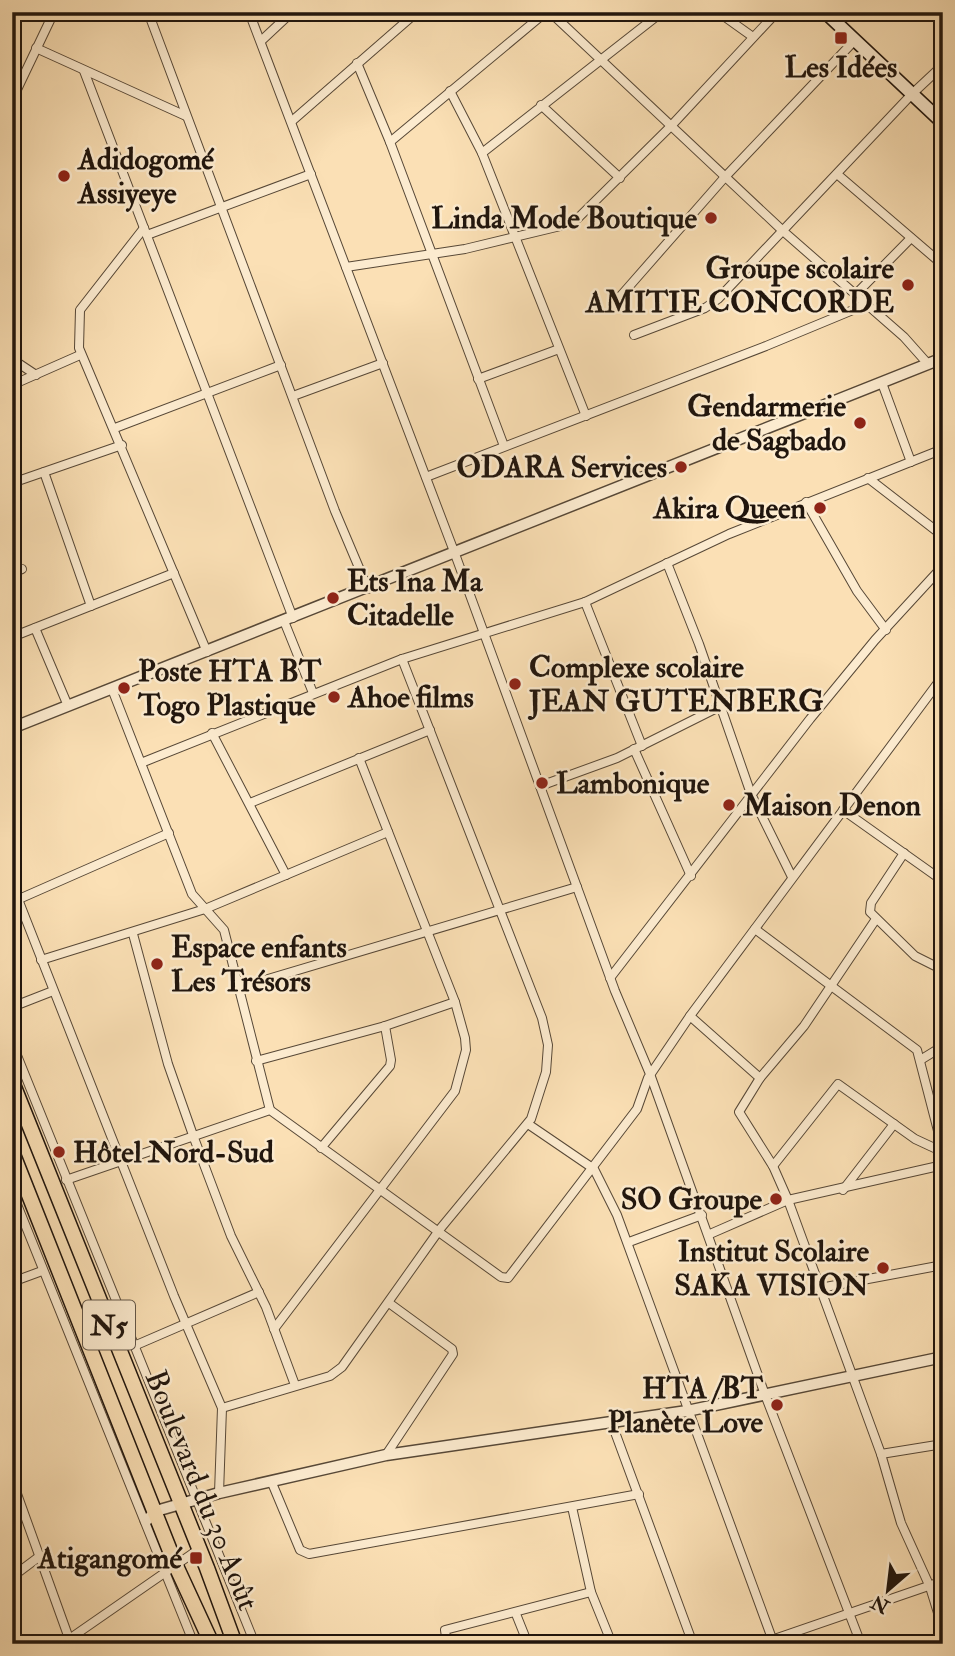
<svg xmlns="http://www.w3.org/2000/svg" width="955" height="1656" font-family="'IM FELL Double Pica',serif">
  <style>
    .lines { fill: none; stroke-linecap: round; stroke-linejoin: round }
    .minor-casing { stroke: #574837; stroke-width: 10 }
    .tertiary-casing { stroke: #574837; stroke-width: 13 }
    .secondary-casing { stroke: #20150d; stroke-width: 15 }
    .trunk-casing { stroke: #20150d; stroke-width: 17 }
    .minor { stroke: #fcebcf; stroke-width: 8 }
    .tertiary { stroke: #fcebcf; stroke-width: 10 }
    .secondary { stroke: #fcebcf; stroke-width: 12 }
    .trunk { stroke: #fbe0b5; stroke-width: 14 }
    .poi-dot { fill: #8f2418; stroke: #fcebcf; stroke-width: 2.5 }
    .labels { text-anchor: middle; stroke-width: 5; stroke-linejoin: round; paint-order: stroke }
    .shield { fill: #fcebcf; stroke: #625547; stroke-width: 2 }
    .shield-label { font-size: 28px; font-weight: bold; fill: #20150d }
    .poi-label { font-size: 30px; font-weight: bold; fill: #20150d; stroke: #fcebcf; text-anchor: start }
    .street-label { font-size: 30px; fill: #20150d; stroke: #fcebcf }
  </style>
  <rect width="100%" height="100%" fill="#fbe0b5"/>
  <filter id="stains"><feTurbulence type="fractalNoise" baseFrequency=".00286" numOctaves="4"/><feColorMatrix values="0 0 0 0 .2 0 0 0 0 .09 0 0 0 0 .02 0 0 0 .5 -.17"/></filter>
  <radialGradient id="worn" r=".72"><stop offset=".6" stop-color="#630" stop-opacity="0"/><stop offset="1" stop-color="#630" stop-opacity=".3"/></radialGradient>
  <g class="lines">
    <defs>
      <g id="minor">
        <path d="M148 12 335 511 368 589"/>
        <path d="M249 12 455 554 615 991 650 1074 764 1392 861 1644"/>
        <path d="M550 12 783 231 904 337 928 364"/>
        <path d="M718 12 753 37"/>
        <path d="M261 41 292 12"/>
        <path d="M36 48 186 116"/>
        <path d="M357 63 390 142 504 446"/>
        <path d="M84 71 293 618"/>
        <path d="M450 91 482 153 586 416"/>
        <path d="M12 100 54 12"/>
        <path d="M541 105 620 178"/>
        <path d="M292 121 417 12"/>
        <path d="M390 142 546 12"/>
        <path d="M482 153 662 12"/>
        <path d="M837 174 943 265"/>
        <path d="M144 228 80 310 79 348 207 652"/>
        <path d="M147 235 311 174"/>
        <path d="M346 267 465 249 573 223 671 126 777 12"/>
        <path d="M855 295 911 238"/>
        <path d="M618 299 725 177 855 40"/>
        <path d="M634 335 705 308 718 299 912 94 943 65"/>
        <path d="M12 359 36 375"/>
        <path d="M478 379 559 349"/>
        <path d="M882 383 911 462"/>
        <path d="M12 385 80 355"/>
        <path d="M293 396 383 363"/>
        <path d="M115 428 281 365"/>
        <path d="M44 472 91 606"/>
        <path d="M426 477 766 346 865 305"/>
        <path d="M868 478 943 536"/>
        <path d="M12 483 122 445"/>
        <path d="M806 502 857 591 886 630"/>
        <path d="M667 563 699 644 751 794 792 877"/>
        <path d="M12 573 22 569"/>
        <path d="M585 602 642 746"/>
        <path d="M284 621 313 693"/>
        <path d="M35 628 68 706"/>
        <path d="M12 637 174 573"/>
        <path d="M112 689 192 894 224 930 270 1110"/>
        <path d="M212 733 286 875"/>
        <path d="M634 749 691 876"/>
        <path d="M141 763 402 659 585 602 729 534 943 449"/>
        <path d="M540 786 617 758 719 707"/>
        <path d="M250 803 430 730"/>
        <path d="M843 810 943 881"/>
        <path d="M904 853 871 903 870 912 915 956 943 970"/>
        <path d="M12 884 174 1296 222 1408 219 1493"/>
        <path d="M19 899 169 833"/>
        <path d="M876 919 804 1026 760 1078 739 1112 773 1166 788 1200 881 1454 901 1523 930 1587 943 1629"/>
        <path d="M755 929 917 1050 943 1150"/>
        <path d="M133 934 168 1064 194 1138 231 1236 266 1307 295 1385"/>
        <path d="M41 960 205 909 388 832"/>
        <path d="M610 978 810 719 875 640 943 566"/>
        <path d="M241 987 577 887"/>
        <path d="M12 1007 53 991"/>
        <path d="M690 1016 760 1078"/>
        <path d="M12 1043 255 1644"/>
        <path d="M922 1059 943 1046"/>
        <path d="M256 1061 385 1026 455 1002"/>
        <path d="M528 1124 594 1169 617 1215 774 1644"/>
        <path d="M321 1148 390 1066 391 1060 385 1026"/>
        <path d="M773 1166 838 1084 915 1139 943 1152"/>
        <path d="M66 1180 270 1110 501 1277 508 1278 637 1109 648 1078 690 1016 943 676"/>
        <path d="M843 1190 894 1124"/>
        <path d="M12 1192 194 1644"/>
        <path d="M710 1234 788 1200 943 1165"/>
        <path d="M629 1242 702 1215"/>
        <path d="M12 1282 42 1271"/>
        <path d="M820 1288 943 1265"/>
        <path d="M274 1329 455 1091 466 1050 465 1038 455 1002 359 758"/>
        <path d="M134 1346 259 1292"/>
        <path d="M222 1408 330 1376 342 1367 440 1229 531 1119 546 1072 548 1045 542 1018 402 659"/>
        <path d="M612 1424 693 1644"/>
        <path d="M881 1454 943 1444"/>
        <path d="M386 1455 453 1354 452 1349 389 1303"/>
        <path d="M12 1480 71 1644"/>
        <path d="M272 1483 300 1550 309 1554 639 1494"/>
        <path d="M572 1507 591 1592 612 1644"/>
        <path d="M12 1577 40 1556"/>
        <path d="M516 1614 528 1644"/>
        <path d="M62 1644 199 1549"/>
        <path d="M447 1644 445 1630 591 1592"/>
        <path d="M760 1644 943 1581"/>
      </g>
      <g id="tertiary">
        <path d="M12 728 943 358"/>
        <path d="M146 1521 156 1511 219 1493 386 1455 687 1411 943 1357"/>
      </g>
      <path id="secondary" d="M825 12 943 123"/>
      <g id="trunk">
        <path d="M12 1082 207 1568 235 1644"/>
        <path d="M12 1152 176 1566 212 1644"/>
      </g>
    </defs>
    <use href="#minor" class="minor-casing"/>
    <use href="#tertiary" class="tertiary-casing"/>
    <use href="#secondary" class="secondary-casing"/>
    <use href="#trunk" class="trunk-casing"/>
    <use href="#minor" class="minor"/>
    <use href="#tertiary" class="tertiary"/>
    <use href="#secondary" class="secondary"/>
    <use href="#trunk" class="trunk"/>
  </g>
  <g class="poi-dot">
    <rect x="834" y="31" width="14" height="14" rx="3.5"/>
    <circle cx="64" cy="176" r="7"/>
    <circle cx="711" cy="218" r="7"/>
    <circle cx="908" cy="285" r="7"/>
    <circle cx="860" cy="423" r="7"/>
    <circle cx="681" cy="467" r="7"/>
    <circle cx="820" cy="508" r="7"/>
    <circle cx="333" cy="598" r="7"/>
    <circle cx="515" cy="684" r="7"/>
    <circle cx="124" cy="688" r="7"/>
    <circle cx="334" cy="697" r="7"/>
    <circle cx="542" cy="783" r="7"/>
    <circle cx="729" cy="805" r="7"/>
    <circle cx="157" cy="964" r="7"/>
    <circle cx="59" cy="1152" r="7"/>
    <circle cx="776" cy="1199" r="7"/>
    <circle cx="883" cy="1268" r="7"/>
    <circle cx="777" cy="1405" r="7"/>
    <rect x="189" y="1551" width="14" height="14" rx="3.5"/>
  </g>
  <g class="labels">
    <rect class="shield" x="83" y="1300.5" width="52" height="49" rx="5"/>
    <g class="shield-label">
      <text x="109" y="1335">N5</text>
    </g>
    <g class="poi-label">
      <text x="841" y="77" text-anchor="middle">Les Idées</text>
      <text x="78" y="169">Adidogomé<tspan x="78" dy="34">Assiyeye</tspan></text>
      <text x="697" y="228" text-anchor="end">Linda Mode Boutique</text>
      <text x="894" y="278" text-anchor="end">Groupe scolaire<tspan x="894" dy="34">AMITIE CONCORDE</tspan></text>
      <text x="846" y="416" text-anchor="end">Gendarmerie<tspan x="846" dy="34">de Sagbado</tspan></text>
      <text x="667" y="477" text-anchor="end">ODARA Services</text>
      <text x="806" y="518" text-anchor="end">Akira Queen</text>
      <text x="347" y="591">Ets Ina Ma<tspan x="347" dy="34">Citadelle</tspan></text>
      <text x="529" y="677">Complexe scolaire<tspan x="529" dy="34">JEAN GUTENBERG</tspan></text>
      <text x="138" y="681">Poste HTA BT<tspan x="138" dy="34">Togo Plastique</tspan></text>
      <text x="348" y="707">Ahoe films</text>
      <text x="556" y="793">Lambonique</text>
      <text x="743" y="815">Maison Denon</text>
      <text x="171" y="957">Espace enfants<tspan x="171" dy="34">Les Trésors</tspan></text>
      <text x="73" y="1162">Hôtel Nord-Sud</text>
      <text x="762" y="1209" text-anchor="end">SO Groupe</text>
      <text x="869" y="1261" text-anchor="end">Institut Scolaire<tspan x="869" dy="34">SAKA VISION</tspan></text>
      <text x="763" y="1398" text-anchor="end">HTA /BT<tspan x="763" dy="34">Planète Love</tspan></text>
      <text x="182" y="1568" text-anchor="end">Atigangomé</text>
    </g>
    <g class="street-label">
      <text transform="translate(202 1490) rotate(68)" y="10">Boulevard du 30 Août</text>
    </g>
  </g>
  <rect width="955" height="1656" fill="none" stroke="#fbe0b5" stroke-width="42"/>
  <rect x="14" y="14" width="927" height="1628" fill="none" stroke="#20150d" stroke-width="3.5"/>
  <rect x="21" y="21" width="913" height="1614" fill="none" stroke="#20150d" stroke-width="2"/>
  <g transform="translate(888 1590) rotate(208)" stroke="#fcebcf" stroke-width="5" paint-order="stroke">
  <path d="M0-5L12 26L0 18L-12 26Z" fill="#20150d"/>
  <text y="-10" font-size="19" font-weight="bold" text-anchor="middle" fill="#20150d">N</text>
  </g>
  <rect width="100%" height="100%" filter="url(#stains)"/>
  <rect width="100%" height="100%" fill="url(#worn)"/>
</svg>
